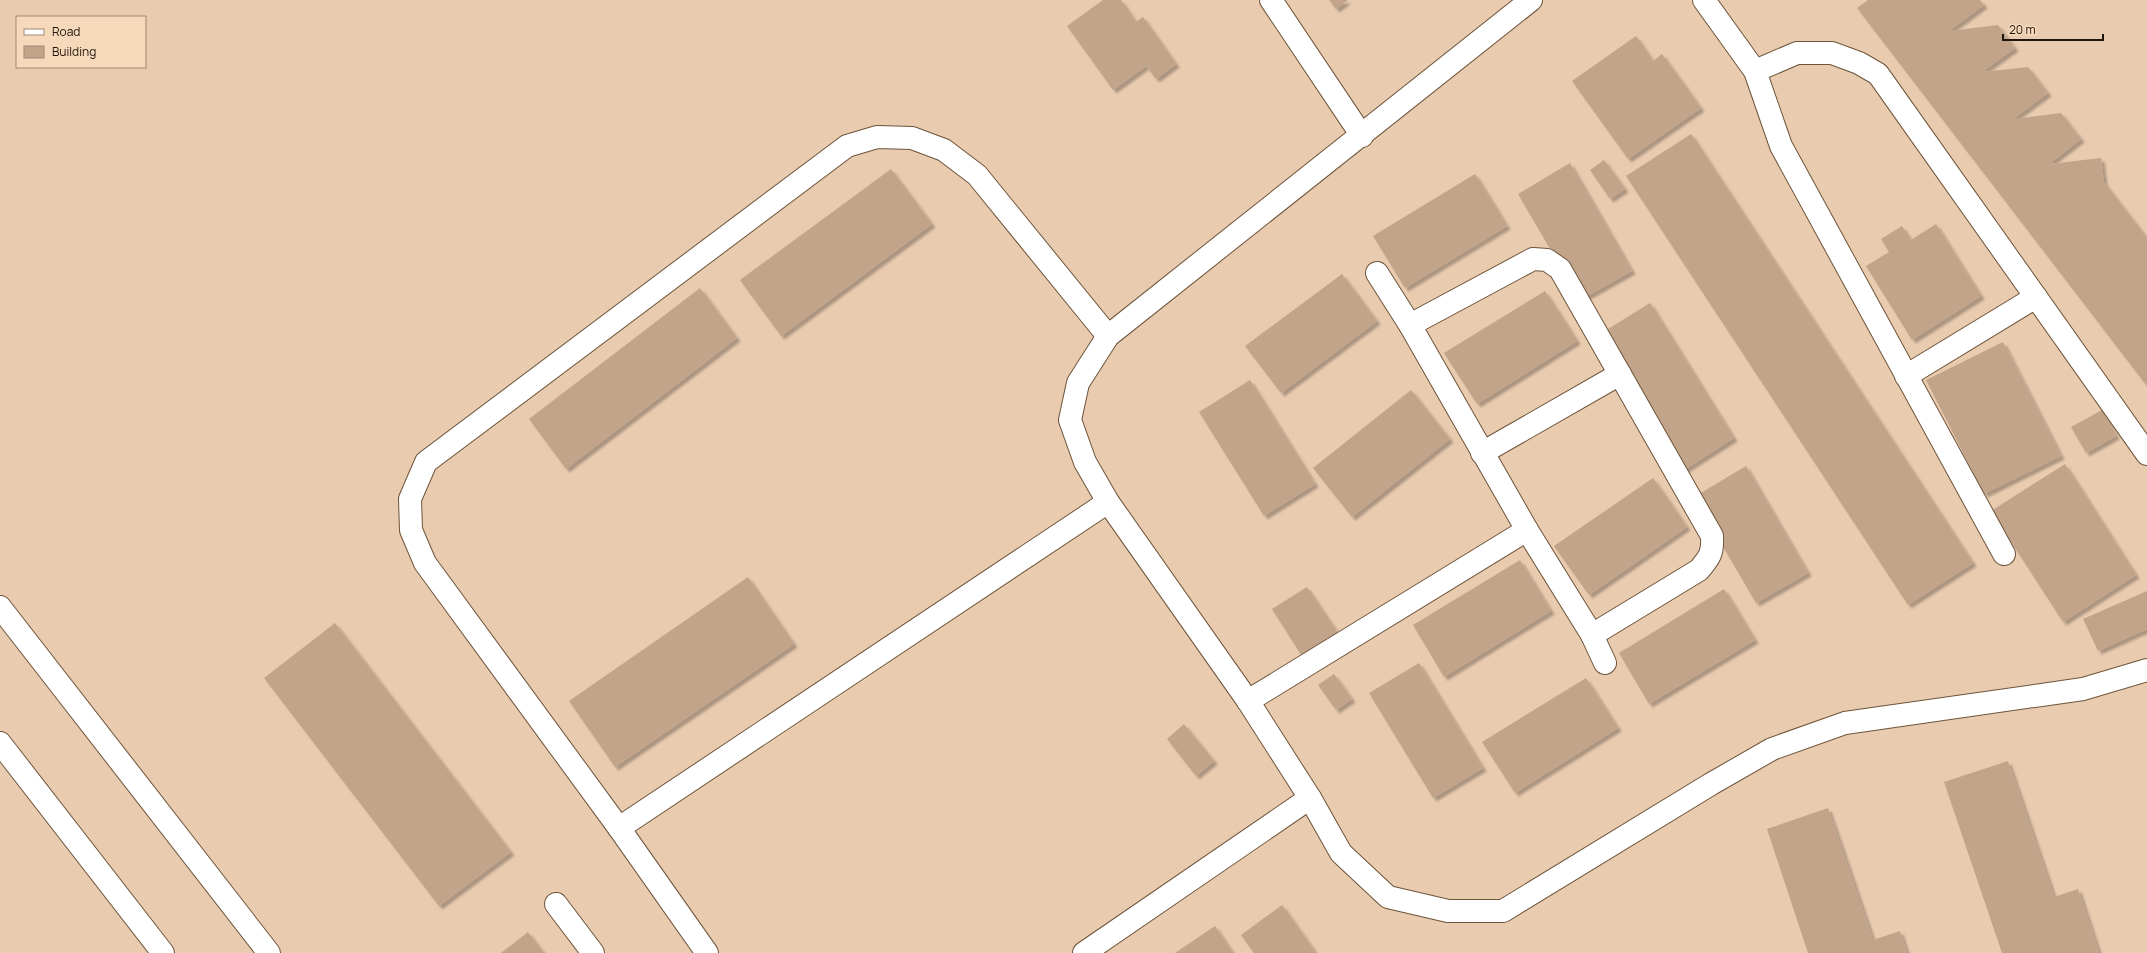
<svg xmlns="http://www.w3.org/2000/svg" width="2147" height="953" font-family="Manrope,sans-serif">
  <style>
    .building { fill: #c1a489; filter: url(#shadow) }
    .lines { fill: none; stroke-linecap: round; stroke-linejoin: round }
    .minor-casing { stroke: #6d543a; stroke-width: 24 }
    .minor { stroke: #fff; stroke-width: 22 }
  </style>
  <defs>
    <filter id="shadow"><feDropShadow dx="3.5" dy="3.5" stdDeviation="1" flood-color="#0004"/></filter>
  </defs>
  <rect width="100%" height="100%" fill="#e9cbaf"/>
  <g class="building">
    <path d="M1103 0H1121L1136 22 1143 17 1176 64 1156 79 1146 66 1113 90 1067 26Z"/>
    <path d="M1329 0H1348L1336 9Z"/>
    <path d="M1868 0H1980L1984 5 1949 31 1998 25 2015 48 1982 72 2028 67 2048 93 2013 119 2061 113 2081 139 2049 164 2101 158 2104 182 2147 238V386L1857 8Z"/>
    <path d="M1636 36 1653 61 1662 54 1701 108 1628 159 1572 81Z"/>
    <path d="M1691 134 1973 563 1908 605 1626 176Z"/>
    <path d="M1604 160 1625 189 1610 199 1590 170Z"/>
    <path d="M1570 163 1632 271 1580 300 1518 194Z"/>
    <path d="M891 169 932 224 781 336 740 280Z"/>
    <path d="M1475 174 1507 226 1405 288 1373 236Z"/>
    <path d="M1936 224 1981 296 1912 340 1866 266 1889 252 1881 239 1902 226 1911 240Z"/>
    <path d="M1342 274 1377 321 1281 393 1245 346Z"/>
    <path d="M700 288 737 338 566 469 529 419Z"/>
    <path d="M1545 291 1577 341 1477 404 1444 353Z"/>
    <path d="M1650 303 1734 438 1684 470 1600 334Z"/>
    <path d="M2003 342 2061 456 1984 494 1926 380Z"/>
    <path d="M1250 380 1315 484 1264 516 1199 412Z"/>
    <path d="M1411 390 1450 439 1352 517 1313 468Z"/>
    <path d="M2102 410 2116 436 2086 453 2071 427Z"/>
    <path d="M2065 464 2136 575 2063 622 1991 511Z"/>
    <path d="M1746 466 1808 573 1756 603 1694 497Z"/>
    <path d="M1653 478 1687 527 1589 595 1554 546Z"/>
    <path d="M1520 560 1551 611 1444 677 1413 625Z"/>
    <path d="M748 577 794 644 615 767 569 701Z"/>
    <path d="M1307 587 1339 635 1303 658 1272 609Z"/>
    <path d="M1724 589 1755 640 1649 704 1619 653Z"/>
    <path d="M2147 591V629L2098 651 2083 619Z"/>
    <path d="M335 623 511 852 439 906 264 678Z"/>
    <path d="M1419 663 1483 768 1433 798 1369 693Z"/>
    <path d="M1334 674 1352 699 1336 710 1318 685Z"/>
    <path d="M1586 678 1618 728 1515 793 1482 742Z"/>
    <path d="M1184 724 1214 761 1196 776 1167 739Z"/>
    <path d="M2008 761 2054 897 2078 889 2099 953H2002L1944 782Z"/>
    <path d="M1828 808 1873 940 1900 931 1907 953H1808L1767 829Z"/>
    <path d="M1282 905 1316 953H1254L1241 935Z"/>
    <path d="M1215 926 1233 953H1175Z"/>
    <path d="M528 932 544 953H501Z"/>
  </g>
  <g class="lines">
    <defs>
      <g id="minor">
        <path d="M1271 0 1362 136"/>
        <path d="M1531 0 1108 336 1078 383 1070 420 1085 462 1108 502 1248 701 1310 798 1341 853 1388 897 1448 911H1503L1711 784 1772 749 1845 723 2083 689 2147 670"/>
        <path d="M1704 0 1755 71 1781 146 2004 554"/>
        <path d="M1755 71 1797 53H1832L1859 63 1878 74 2147 454"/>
        <path d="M1410 325 1533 259 1547 260 1560 269 1712 536C1713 553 1710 557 1699 570L1592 635"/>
        <path d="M1906 376 2036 297"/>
        <path d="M1482 453 1620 374"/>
        <path d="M1527 530 1592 635 1605 663"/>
        <path d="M0 607 269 953"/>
        <path d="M1248 701 1527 530 1410 325 1377 273"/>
        <path d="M0 743 163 953"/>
        <path d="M619 828 1108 502"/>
        <path d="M556 904 593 953"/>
        <path d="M707 953 619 828 425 563 411 530 410 499 426 462 847 146 877 137 912 138 944 150 977 175 1108 336"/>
        <path d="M1084 953 1310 798"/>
      </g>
    </defs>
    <use href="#minor" class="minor-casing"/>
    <use href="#minor" class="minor"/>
  </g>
  <rect x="16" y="16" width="130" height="52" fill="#f6d8bb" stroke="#a08a74"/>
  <rect x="24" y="29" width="20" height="6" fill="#ffffff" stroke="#a08a74"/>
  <text x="52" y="36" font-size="12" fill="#1f140a">Road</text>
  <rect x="24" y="46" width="20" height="12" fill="#c1a489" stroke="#a08a74"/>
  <text x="52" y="56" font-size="12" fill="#1f140a">Building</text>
  <path d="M2003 34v6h100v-6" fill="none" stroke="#1f140a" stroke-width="2"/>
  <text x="2009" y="34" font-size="12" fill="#1f140a" stroke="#f6d8bb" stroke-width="3" paint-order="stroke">20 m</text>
</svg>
